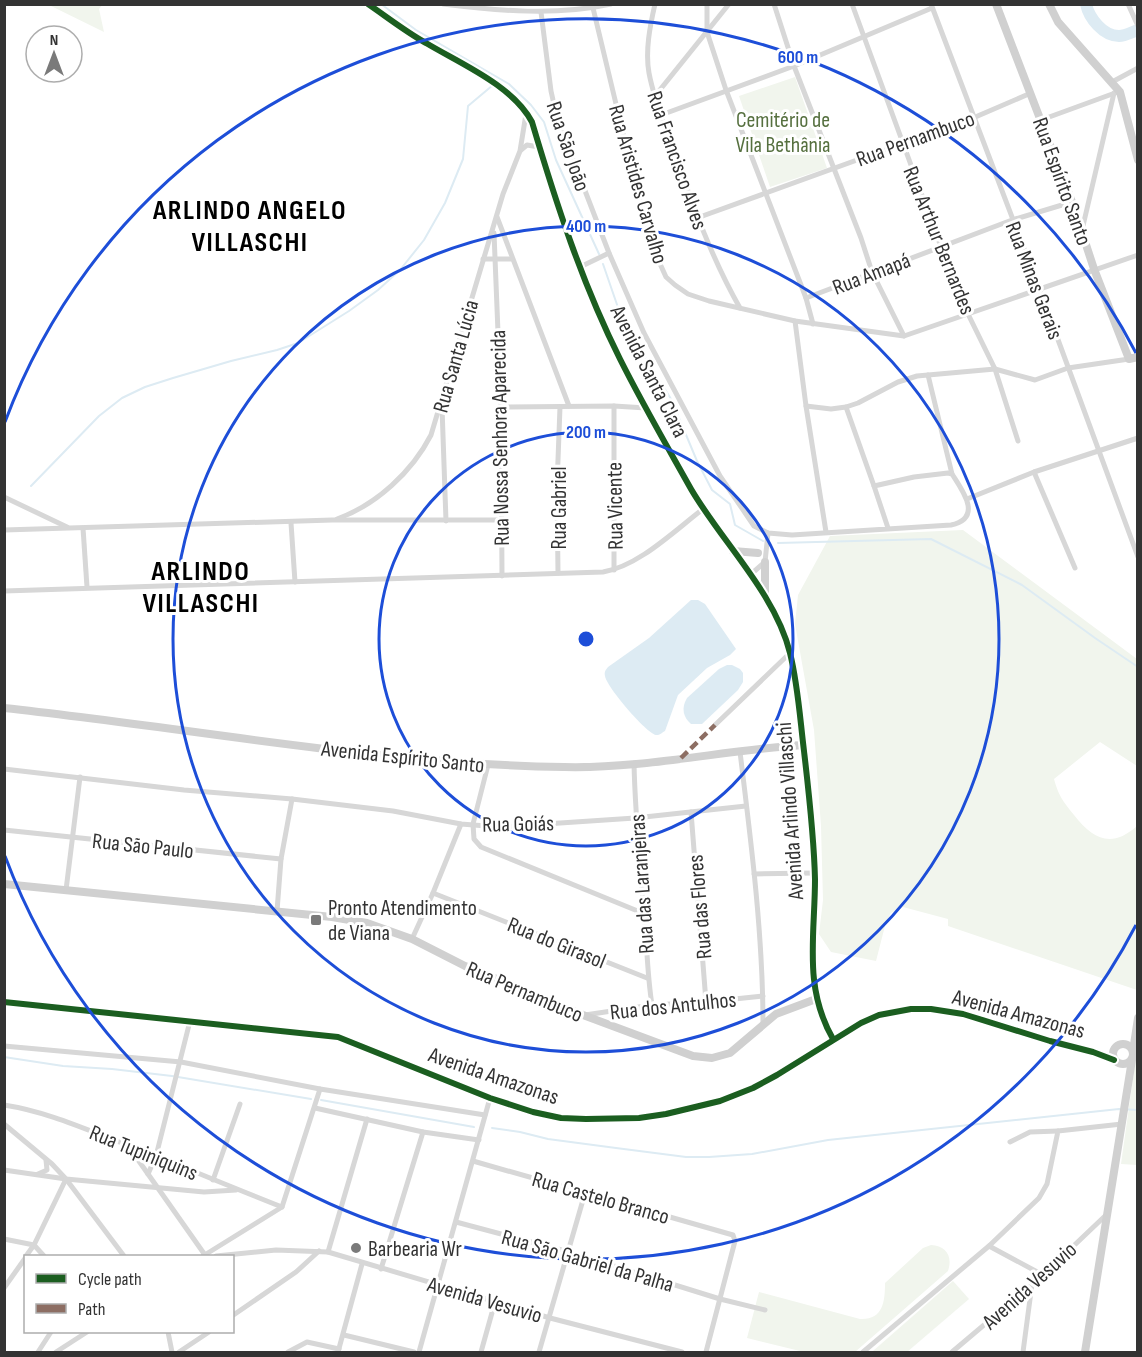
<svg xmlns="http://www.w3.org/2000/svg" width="1142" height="1357" font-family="'Sofia Sans Condensed',sans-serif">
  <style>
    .green { fill: #f1f5ed }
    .water { fill: #ddebf3 }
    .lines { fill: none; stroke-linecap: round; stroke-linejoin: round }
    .stream { stroke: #ddebf3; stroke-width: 2 }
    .river { stroke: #ddebf3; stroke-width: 12 }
    .street { stroke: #d7d7d7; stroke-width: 5 }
    .secondary { stroke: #d0d0d0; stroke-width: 8 }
    .quiet { stroke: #8d6e63; stroke-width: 4.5; stroke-dasharray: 9 4.5; stroke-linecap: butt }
    .cycleway-casing { stroke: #fff; stroke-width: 10 }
    .cycleway { stroke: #1b5e20; stroke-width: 6 }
    .ring { fill: none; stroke: #1d4ed8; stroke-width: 3 }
    .poi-dot { fill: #7a7a7a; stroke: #fff; stroke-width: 2 }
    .labels { text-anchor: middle; stroke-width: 6; stroke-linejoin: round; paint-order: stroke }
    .park-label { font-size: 22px; fill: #56703f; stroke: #fff }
    .street-label { font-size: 22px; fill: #333; stroke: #fff }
    .poi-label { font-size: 22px; fill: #333; stroke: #fff; text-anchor: start }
    .district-label { font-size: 28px; font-weight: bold; letter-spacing: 1.5px; fill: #000; stroke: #fff }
    .centre { fill: #1d4ed8; stroke: #fff; stroke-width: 3 }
    .ring-label { font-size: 18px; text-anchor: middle; font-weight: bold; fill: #1d4ed8; stroke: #fff; stroke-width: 6; stroke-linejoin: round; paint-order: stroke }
  </style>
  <rect width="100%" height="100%" fill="#fff"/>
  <g class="green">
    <path d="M49 5H102L99 9 104 32Z"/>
    <path d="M795 77 827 168 770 187 739 96Z"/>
    <path d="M963 530 1137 659V766L1100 742 1054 779C1059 797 1063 801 1074 815 1093 839 1111 849 1137 826V990L948 926V919L903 907 891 913 886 922 876 961 831 952 819 934 823 900 821 826 814 730 795 624 798 595 830 536Z"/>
    <path d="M1137 1050V1165L1121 1164Z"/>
    <path d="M931 1245C946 1246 953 1256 948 1271L855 1352H804L747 1338 759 1292 860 1319C883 1320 885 1302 885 1283L923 1248Z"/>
    <path d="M953 1281 969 1299 907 1352H875L873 1351Z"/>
  </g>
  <g class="water">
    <path d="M691 600H698L705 604 736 649 730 655 707 668 678 695 665 731C661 733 661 735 656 735 646 733 606 686 605 676 604 671 606 670 608 667L649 638Z"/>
    <path d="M727 665H732L740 669 743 673V682L738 690 702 724H691C683 717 681 708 687 698L719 669Z"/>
  </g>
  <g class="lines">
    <g class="stream">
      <path d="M381 4 416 30 509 84 531 105 544 122 556 160 599 254"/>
      <path d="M603 264 623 322 671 399 697 461 712 490 730 504 735 525 763 541"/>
      <path d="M31 486 99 416 122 398 145 387 173 378 231 361 277 350 298 343 349 311 378 290 400 270 424 240 445 203 463 159 468 106 493 85"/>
      <path d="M778 543 931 539 1022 585 1095 638 1138 667"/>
      <path d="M4 1057 63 1066 112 1069 172 1076 311 1099"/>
      <path d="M321 1100 474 1127"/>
      <path d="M492 1128 520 1132 548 1139 616 1148 686 1157H709L752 1154 828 1140 1119 1109 1138 1110"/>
    </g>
    <path class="river" d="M1086 4C1089 18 1103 36 1119 36 1125 36 1132 32 1138 30"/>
    <g class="street">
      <path d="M443 4C499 11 556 16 611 4"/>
      <path d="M655 4C650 26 645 51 649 73 654 100 665 126 674 152 693 206 712 259 740 308"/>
      <path d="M707 4V32L726 90 806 298 813 324"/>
      <path d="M774 4 794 66 861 238 872 272 904 336"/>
      <path d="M852 4 941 247 968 314 995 369 1018 441"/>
      <path d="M931 4 1039 288 1138 557"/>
      <path d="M1128 4 1138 26"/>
      <path d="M593 8 634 179 656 255 666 277 675 285 688 294 709 301 795 321 904 336 1138 255"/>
      <path d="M541 12 551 91 557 118 609 253 644 333 720 476 754 526 768 533 792 535 951 525C983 518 963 491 952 474L948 473 914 477 874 486 888 528"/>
      <path d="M1112 82 1138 68"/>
      <path d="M655 96 729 4"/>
      <path d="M661 115 794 66 932 8"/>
      <path d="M1041 120 1115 93"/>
      <path d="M521 150 527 145 539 147"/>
      <path d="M497 217 569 406"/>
      <path d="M697 218 973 118 1031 93"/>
      <path d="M1082 230 1114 93"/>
      <path d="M494 233 501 407 502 576"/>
      <path d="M483 259H512"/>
      <path d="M580 267 609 253"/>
      <path d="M806 298 1012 220 1072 202"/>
      <path d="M795 321 806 406 826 532"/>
      <path d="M928 375 952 474"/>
      <path d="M614 406V570"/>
      <path d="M806 406 831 409 846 407 858 403 898 382 917 376 995 369 1035 380 1068 368 1129 359"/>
      <path d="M442 407 446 521"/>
      <path d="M501 407 614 406 646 408"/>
      <path d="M846 407 874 486"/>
      <path d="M1034 472 1075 568"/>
      <path d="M4 497 67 527"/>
      <path d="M967 499 1034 472 1138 438"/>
      <path d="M337 519C376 505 412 472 431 435L503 194 520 151 526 114"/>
      <path d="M291 523 295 582"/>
      <path d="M83 528 87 587"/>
      <path d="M4 530 332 520H501"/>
      <path d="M558 573 557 486 560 407"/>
      <path d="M750 575 765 562 768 533"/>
      <path d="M4 591 603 572C639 566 674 531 703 509"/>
      <path d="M715 725 790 653"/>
      <path d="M740 752C751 841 763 935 763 1024"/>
      <path d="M634 763C635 814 640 862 644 912 647 943 647 974 652 1005"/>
      <path d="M488 765 473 824 474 839 481 847 645 914"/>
      <path d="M4 769 184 790 292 799 393 811 461 824 499 827 635 818 746 806"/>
      <path d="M691 812 706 1002"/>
      <path d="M4 830 281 859"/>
      <path d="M754 874 814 873"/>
      <path d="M66 890 80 777"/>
      <path d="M433 893 647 978"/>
      <path d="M277 911 281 859 292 799"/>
      <path d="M412 939 433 893 461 824"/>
      <path d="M585 1015 652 1005 706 1002 763 996"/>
      <path d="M4 1046 181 1062 320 1089 485 1115"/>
      <path d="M4 1105C43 1111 78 1126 114 1140 170 1161 226 1185 282 1207"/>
      <path d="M315 1108 423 1132 479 1140"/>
      <path d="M4 1124 52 1164 66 1179 124 1256"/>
      <path d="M1010 1142 1030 1132 1058 1131"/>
      <path d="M129 1147 205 1255"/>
      <path d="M473 1161 733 1235 735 1241 706 1352"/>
      <path d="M4 1170 66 1179 204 1192 236 1190"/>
      <path d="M38 1174 47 1170 46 1160"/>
      <path d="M148 1174 156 1156 190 1021"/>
      <path d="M213 1180 240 1104"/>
      <path d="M456 1222 569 1252 720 1299 765 1310"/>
      <path d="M4 1239 34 1245 44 1256"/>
      <path d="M328 1252 367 1119"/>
      <path d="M26 1256 34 1245 66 1179"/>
      <path d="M203 1256 282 1207 320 1089"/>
      <path d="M216 1256 276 1250 328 1252 550 1318 682 1352"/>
      <path d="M381 1269 423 1132"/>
      <path d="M1043 1275 989 1246 1039 1198 1047 1184 1058 1131 1122 1124"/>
      <path d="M4 1288 26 1257"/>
      <path d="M232 1316 296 1272 319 1251"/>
      <path d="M168 1332 172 1352"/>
      <path d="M344 1335 414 1352"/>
      <path d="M38 1352 51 1332"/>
      <path d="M56 1352 87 1332"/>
      <path d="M179 1352 209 1332"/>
      <path d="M288 1352 307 1342 339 1349"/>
      <path d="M338 1352 362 1264"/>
      <path d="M419 1352 490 1098"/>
      <path d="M481 1352 495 1302"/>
      <path d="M539 1352 585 1193"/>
      <path d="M863 1352 989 1246"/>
      <path d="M952 1352 1043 1275 1105 1216"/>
      <path d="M1023 1352 1032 1284"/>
    </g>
    <g class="secondary">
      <path d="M368 4C387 17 406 32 426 43 461 64 512 85 532 122 556 203 582 283 620 359 642 403 667 446 691 489 722 542 775 593 790 653 798 685 800 719 804 751 809 794 814 836 815 879 815 936 803 987 833 1039"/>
      <path d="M996 4 1072 202 1094 269 1129 359 1138 357"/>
      <path d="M1049 4 1058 22 1120 92 1138 160"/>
      <path d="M733 551 758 553"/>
      <path d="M765 597V562"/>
      <path d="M4 708C191 728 377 764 564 767 644 769 724 750 803 745"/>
      <path d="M4 884 332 917 367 923 412 939 465 966 583 1015 693 1056 712 1058 730 1053 776 1014 816 999"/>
      <path d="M4 1002 338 1037 490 1098 533 1112 561 1118 586 1119 639 1118 666 1114 720 1101 753 1088 777 1075 861 1023 879 1015 911 1009H931L963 1014 1050 1041 1093 1052 1114 1060"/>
      <circle cx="1123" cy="1054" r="10"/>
      <path d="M1133 1051 1138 1018"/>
      <path d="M1085 1352 1132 1060"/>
    </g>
    <path class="quiet" d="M681 758 715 725"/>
    <defs>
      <g id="cycleway">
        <path d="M368 4C387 17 406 32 426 43 461 64 512 85 532 122 556 203 582 283 620 359 642 403 667 446 691 489 722 542 775 593 790 653 798 685 800 719 804 751 809 794 814 836 815 879 815 936 803 987 833 1039"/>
        <path d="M4 1002 338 1037 490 1098 533 1112 561 1118 586 1119 639 1118 666 1114 720 1101 753 1088 777 1075 861 1023 879 1015 911 1009H931L963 1014 1050 1041 1093 1052 1114 1060"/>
      </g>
    </defs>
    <use href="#cycleway" class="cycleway-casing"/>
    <use href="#cycleway" class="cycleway"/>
  </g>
  <g class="ring">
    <circle cx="586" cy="639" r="207"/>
    <circle cx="586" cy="639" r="413"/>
    <path d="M1136 925A620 620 0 0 1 5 856M5 422A620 620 0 0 1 1136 353"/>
  </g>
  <g class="poi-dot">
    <rect x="310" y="914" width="12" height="12" rx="3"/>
    <circle cx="356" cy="1248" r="6"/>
  </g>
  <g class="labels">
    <g class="park-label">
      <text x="783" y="127">Cemitério de<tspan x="783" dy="25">Vila Bethânia</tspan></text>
    </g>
    <g class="street-label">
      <text transform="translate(915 138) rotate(-20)" y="8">Rua Pernambuco</text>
      <text transform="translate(569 146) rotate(71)" y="8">Rua São João</text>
      <text transform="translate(678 160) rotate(71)" y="8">Rua Francisco Alves</text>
      <text transform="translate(1063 181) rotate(70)" y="8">Rua Espírito Santo</text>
      <text transform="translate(639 184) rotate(74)" y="8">Rua Aristides Carvalho</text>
      <text transform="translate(940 240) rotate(68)" y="8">Rua Arthur Bernardes</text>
      <text transform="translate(871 273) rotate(-21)" y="8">Rua Amapá</text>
      <text transform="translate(1035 280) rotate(69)" y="8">Rua Minas Gerais</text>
      <text transform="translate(455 356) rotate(-74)" y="8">Rua Santa Lúcia</text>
      <text transform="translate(650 371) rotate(63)" y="8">Avenida Santa Clara</text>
      <text transform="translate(499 438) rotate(-91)" y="8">Rua Nossa Senhora Aparecida</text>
      <text transform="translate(614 506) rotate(-91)" y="8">Rua Vicente</text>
      <text transform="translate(558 508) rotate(-90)" y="8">Rua Gabriel</text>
      <text transform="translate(403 756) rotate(6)" y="8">Avenida Espírito Santo</text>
      <text transform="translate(789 811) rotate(-94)" y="8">Avenida Arlindo Villaschi</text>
      <text transform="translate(518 823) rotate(-1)" y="8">Rua Goiás</text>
      <text transform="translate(143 845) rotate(6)" y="8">Rua São Paulo</text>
      <text transform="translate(641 884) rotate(-94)" y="8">Rua das Laranjeiras</text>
      <text transform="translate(699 907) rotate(-95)" y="8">Rua das Flores</text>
      <text transform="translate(557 942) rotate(22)" y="8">Rua do Girasol</text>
      <text transform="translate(525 991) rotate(23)" y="8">Rua Pernambuco</text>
      <text transform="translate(673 1005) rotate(-6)" y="8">Rua dos Antulhos</text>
      <text transform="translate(1019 1013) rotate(15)" y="8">Avenida Amazonas</text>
      <text transform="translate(494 1075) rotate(19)" y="8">Avenida Amazonas</text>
      <text transform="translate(144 1152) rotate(22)" y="8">Rua Tupiniquins</text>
      <text transform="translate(601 1197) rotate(16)" y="8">Rua Castelo Branco</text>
      <text transform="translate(588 1260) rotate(16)" y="8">Rua São Gabriel da Palha</text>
      <text transform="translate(1029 1285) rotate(-42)" y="8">Avenida Vesuvio</text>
      <text transform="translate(485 1299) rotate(16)" y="8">Avenida Vesuvio</text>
    </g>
    <g class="poi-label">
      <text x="328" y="915">Pronto Atendimento<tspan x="328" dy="25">de Viana</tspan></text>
      <text x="368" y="1256">Barbearia Wr</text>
    </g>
    <g class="district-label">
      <text x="250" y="219">ARLINDO ANGELO<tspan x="250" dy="32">VILLASCHI</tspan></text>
      <text x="201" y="580">ARLINDO<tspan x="201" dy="32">VILLASCHI</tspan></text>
    </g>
  </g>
  <circle cx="586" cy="639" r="9" class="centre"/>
  <g class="ring-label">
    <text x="798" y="63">600 m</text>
    <text x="586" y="232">400 m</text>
    <text x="586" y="438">200 m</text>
  </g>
  <rect width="1142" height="1357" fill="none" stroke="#333333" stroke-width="12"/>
  <rect x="24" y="1255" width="210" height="78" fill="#ffffff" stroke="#adadad" stroke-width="1.5"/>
  <rect x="36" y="1274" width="30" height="9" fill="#1b5e20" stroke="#adadad" stroke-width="1.5"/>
  <text x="78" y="1285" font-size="18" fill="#333333">Cycle path</text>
  <rect x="36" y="1304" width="30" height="9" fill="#8d6e63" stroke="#adadad" stroke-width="1.5"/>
  <text x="78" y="1315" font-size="18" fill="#333333">Path</text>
  <g transform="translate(54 54)"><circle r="28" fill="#ffffff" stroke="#adadad" stroke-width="1.5"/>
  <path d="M0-4.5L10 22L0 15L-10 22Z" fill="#7a7a7a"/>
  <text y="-9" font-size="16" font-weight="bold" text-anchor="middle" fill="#333333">N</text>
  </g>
</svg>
